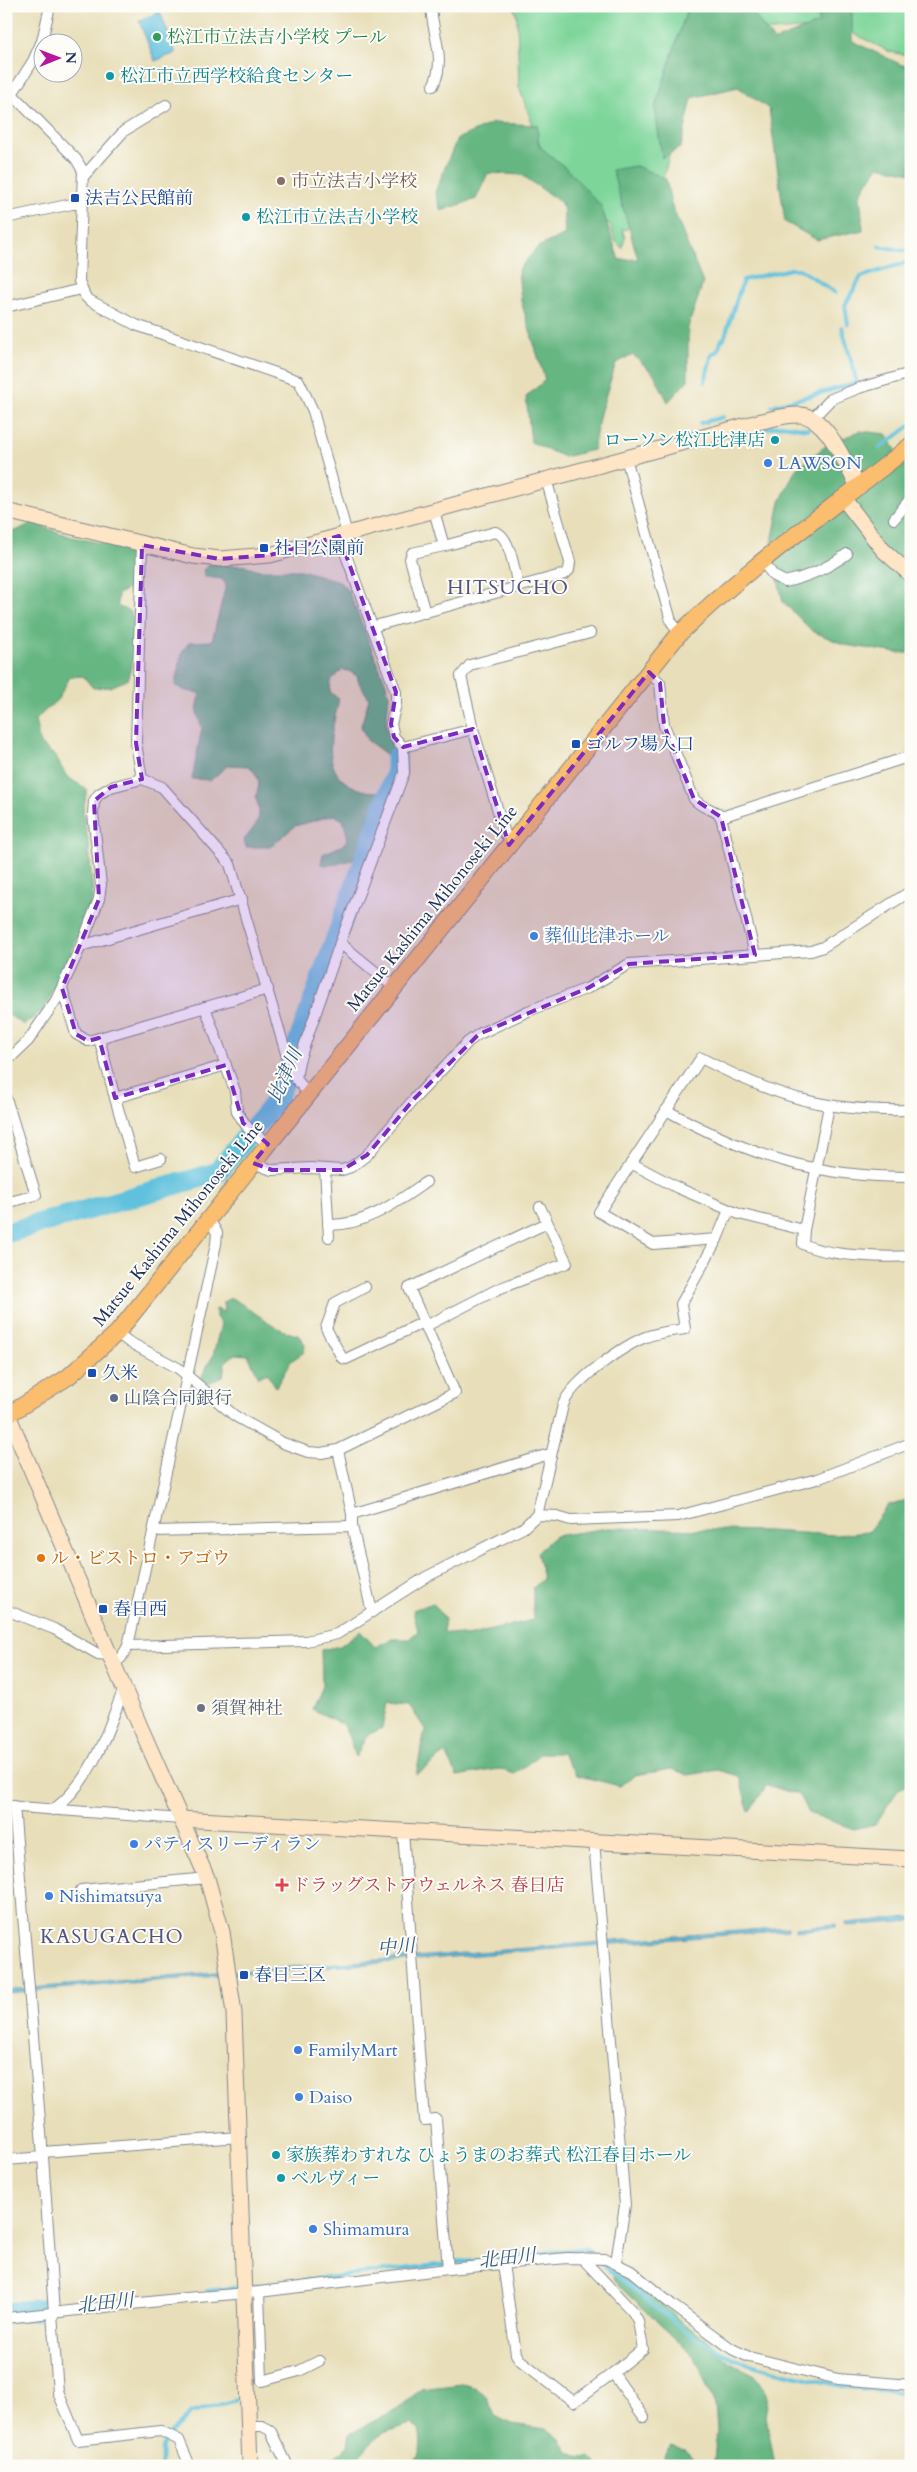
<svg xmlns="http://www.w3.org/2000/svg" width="917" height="2472" font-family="Cardo,'Noto Serif JP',serif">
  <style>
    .green { fill: #7dd59a; stroke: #4c827c }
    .forest { fill: #66b682; stroke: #407270 }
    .water { fill: #5ec1dd; stroke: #3c789e }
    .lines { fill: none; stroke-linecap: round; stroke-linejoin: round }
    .stream { stroke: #5ec1dd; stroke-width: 4 }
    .river { stroke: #5ec1dd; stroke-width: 21 }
    .street-casing { stroke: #82878c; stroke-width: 12 }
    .secondary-casing { stroke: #82878c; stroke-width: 17 }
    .primary-casing { stroke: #82878c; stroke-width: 18 }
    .street { stroke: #fff; stroke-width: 10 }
    .secondary { stroke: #fde5c5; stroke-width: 15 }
    .primary { stroke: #fbbd6e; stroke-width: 16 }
    .marked { fill: #7b2cbf; fill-opacity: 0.2; stroke: #7b2cbf; stroke-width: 4; stroke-dasharray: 10 6; stroke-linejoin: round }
    .leisure-dot { fill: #2e9e5b; stroke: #fdfcf7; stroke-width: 2 }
    .culture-dot { fill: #0f9aa8; stroke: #fdfcf7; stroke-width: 2 }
    .education-dot { fill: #8d6e63; stroke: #fdfcf7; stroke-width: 2 }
    .transit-dot { fill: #1a4fb4; stroke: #fdfcf7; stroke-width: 2 }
    .shop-dot { fill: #3f7fe0; stroke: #fdfcf7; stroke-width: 2 }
    .service-dot { fill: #5c6f8a; stroke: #fdfcf7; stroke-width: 2 }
    .food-dot { fill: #e8710a; stroke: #fdfcf7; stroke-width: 2 }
    .worship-dot { fill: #6b7280; stroke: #fdfcf7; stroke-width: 2 }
    .health-dot { fill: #e0444e; stroke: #fdfcf7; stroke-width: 2 }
    .labels { text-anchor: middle; stroke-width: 4; stroke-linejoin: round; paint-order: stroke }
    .leisure-label { font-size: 18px; fill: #27864d; stroke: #fdfcf7; text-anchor: start }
    .culture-label { font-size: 18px; fill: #0d838f; stroke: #fdfcf7; text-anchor: start }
    .education-label { font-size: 18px; fill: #785e54; stroke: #fdfcf7; text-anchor: start }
    .transit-label { font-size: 18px; fill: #164399; stroke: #fdfcf7; text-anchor: start }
    .shop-label { font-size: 18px; fill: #366cbe; stroke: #fdfcf7; text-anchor: start }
    .street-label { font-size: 18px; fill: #1b2f5e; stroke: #fdfcf7 }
    .service-label { font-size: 18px; fill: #4e5e75; stroke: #fdfcf7; text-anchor: start }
    .food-label { font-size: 18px; fill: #c56008; stroke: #fdfcf7; text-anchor: start }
    .worship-label { font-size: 18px; fill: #5b616d; stroke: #fdfcf7; text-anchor: start }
    .health-label { font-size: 18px; fill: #be3a42; stroke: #fdfcf7; text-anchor: start }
    .water-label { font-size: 19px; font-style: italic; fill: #2f5b84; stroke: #fdfcf7 }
    .quarter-label { font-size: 20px; letter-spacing: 1px; fill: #535383; stroke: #fdfcf7 }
  </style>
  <rect width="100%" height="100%" fill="#fdfcf7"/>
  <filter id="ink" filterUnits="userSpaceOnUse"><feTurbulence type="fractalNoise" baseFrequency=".02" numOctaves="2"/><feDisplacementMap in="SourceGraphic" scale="10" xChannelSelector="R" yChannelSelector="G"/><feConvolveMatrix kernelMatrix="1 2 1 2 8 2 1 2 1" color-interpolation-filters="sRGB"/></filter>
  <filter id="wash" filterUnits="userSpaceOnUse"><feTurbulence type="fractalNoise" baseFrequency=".0096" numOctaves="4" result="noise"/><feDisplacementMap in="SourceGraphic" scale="20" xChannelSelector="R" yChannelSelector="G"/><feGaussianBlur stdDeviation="1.12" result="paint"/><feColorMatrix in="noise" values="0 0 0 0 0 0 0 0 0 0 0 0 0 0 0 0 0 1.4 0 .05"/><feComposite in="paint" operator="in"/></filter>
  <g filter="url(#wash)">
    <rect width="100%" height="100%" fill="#e8dfba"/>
    <path class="green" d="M911 6V56L890 52 839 26 758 32 704 18 664 175 626 230 622 229 625 238 622 248 615 241 610 224 562 206 519 87 517 17 514 6Z"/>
    <g class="forest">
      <path d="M688 6 749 8 774 41 819 23 818 6H852V41L902 65H911V173L878 166 860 194 863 230 817 240 785 222 769 109 738 87 692 98 681 147 662 158 655 108Z"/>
      <path d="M493 123 537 125 539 146 567 169 601 206 619 260 638 259 612 170 636 166 666 179 671 204 703 283 688 327V380L668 402 654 374 633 355 616 363 600 413 593 450 564 457 531 442 526 397 545 380 521 301 518 270 538 247 565 234 563 204 522 175 488 173 476 199 441 211 435 192 457 139Z"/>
      <path d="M860 431 886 434 906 465 911 483V653H898L845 645 812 631 783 602 771 547 780 502 796 469 827 445Z"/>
      <path d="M32 523 72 537 134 550V575L130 588 118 594 117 606 131 612C137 635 135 658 127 680L110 687 93 688 83 676 70 677 58 699 35 720 40 744 55 756 67 777 87 789 83 812 89 845 93 897 85 922 56 986 43 1010 24 1025 6 1013V531H16Z"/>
      <path d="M209 564 247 566 259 570H301L339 581 348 590 386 684 389 696 386 725 393 750 386 754 367 740 361 726 369 699C365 690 359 686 357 676L349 671 342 670 331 680 330 692 339 699C333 728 318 770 352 786 363 791 371 793 383 791L359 855C351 862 329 867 321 864L323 854 343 845 348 838 343 820 334 815 295 826 270 847H246L244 840C257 824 264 817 255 797 262 783 259 777 249 766L228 765 211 780 192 779 202 728 197 712 200 693 186 691 175 685 182 653 189 642 212 641 226 585 222 579 205 577 203 570Z"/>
      <path d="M231 1298C253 1309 274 1331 298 1335L305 1344 304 1352 291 1361 276 1387 267 1373 259 1377 248 1355 235 1354 225 1362 223 1376 209 1383 200 1379 213 1356 221 1324 216 1317V1309L224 1312 223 1302Z"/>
      <path d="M911 1499V1784L899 1789 875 1824 854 1829 808 1813 799 1795 767 1785 749 1812 739 1776 718 1770 688 1775 672 1769 635 1775 620 1786 576 1775 562 1753H541L515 1774 498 1769 457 1776 446 1753 416 1775 425 1729 409 1705 387 1703 382 1728 366 1736 356 1757 344 1725 312 1709 322 1686 321 1650 340 1646 360 1631 375 1647 392 1639H409L418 1631 413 1610 433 1603 445 1619 443 1632 467 1636 533 1620V1588L543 1579 537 1552 555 1536 608 1528 769 1531 835 1535 868 1532 888 1505Z"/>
      <path d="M617 2269 633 2279 683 2323 708 2340 730 2362 755 2375 763 2387 768 2405 766 2416 775 2466H710L714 2462 717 2429 715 2405 695 2357 621 2288 613 2277 614 2270Z"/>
      <path d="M462 2384 477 2388 487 2398 495 2416 511 2424 546 2429 560 2440 568 2452 576 2456 590 2457 599 2466H412C422 2454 422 2443 419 2429L412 2424C375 2433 375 2438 351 2466H330L332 2458 348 2446 350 2434 400 2407 421 2389Z"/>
      <path d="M671 2446 685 2449 701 2466H661L665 2454Z"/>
    </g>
    <g class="water">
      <path d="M160 12 176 53 155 61 139 21Z"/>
      <path d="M911 1917V1921L846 1926V1923Z"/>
      <path d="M836 1924V1927L795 1931V1928Z"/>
      <path d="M788 1927V1930L6 1993V1990Z"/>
    </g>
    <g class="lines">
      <g class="stream">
        <path d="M879 246 911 252"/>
        <path d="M820 283 836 293"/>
        <path d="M848 324 845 305 861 277 911 261"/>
        <path d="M724 339 743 280 791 269H799L818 281"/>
        <path d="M705 382 712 353 717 352 722 339"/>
        <path d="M772 406 857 383 842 327"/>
        <path d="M700 423 723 417"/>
        <path d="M744 433 782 425 808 429"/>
        <path d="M880 448 911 425"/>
        <path d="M599 2262 692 2336 731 2357 763 2368 847 2387 911 2393"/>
        <path d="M247 2287 586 2248 594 2256"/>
        <path d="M207 2291 240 2287"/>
        <path d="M169 2434 192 2413 236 2400"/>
        <path d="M161 2466 162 2447 168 2436"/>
      </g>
      <g class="river">
        <path d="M6 1233 216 1173 220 1169 276 1101 282 1087 396 773V758"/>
        <path d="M6 2313 43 2309"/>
      </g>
    </g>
  </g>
  <g filter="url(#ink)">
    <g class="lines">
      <defs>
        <g id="street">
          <path d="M431 6C432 34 447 59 433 86"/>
          <path d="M12 94 33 61 42 41 50 6"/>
          <path d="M6 102 12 94 76 159 83 171 79 281 85 296 89 300 136 325 299 381 313 411 347 534"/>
          <path d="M83 177 124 131 166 105"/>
          <path d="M6 218 72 204H80"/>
          <path d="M6 307 81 289"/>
          <path d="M812 419 831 399 859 388 911 373"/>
          <path d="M626 458 671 621 679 634"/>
          <path d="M894 519 911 498"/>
          <path d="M142 545 136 743 142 779"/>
          <path d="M444 546 495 532C510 534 515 573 518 587"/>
          <path d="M761 560 774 576 785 582C808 577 828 568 847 554"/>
          <path d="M425 613 410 559 412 553 444 546 434 511"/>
          <path d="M371 627 565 574 569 570 570 562 546 479"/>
          <path d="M649 672 660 683 664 725 694 799C703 810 715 808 721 817L755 955"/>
          <path d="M473 729 461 676 470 665 590 633"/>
          <path d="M403 747 473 729 505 834 512 841"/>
          <path d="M721 817 911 756"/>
          <path d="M340 943 394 987"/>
          <path d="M81 946 242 899"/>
          <path d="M62 988 76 1034 88 1041 99 1038 115 1098"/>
          <path d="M205 1007 235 1091 237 1112 248 1128 268 1144"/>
          <path d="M99 1038 268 989"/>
          <path d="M6 1062 28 1041 56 1000 81 946 99 899 101 885 93 814 94 801 99 794 111 787 142 779 162 787 230 864 288 1060 296 1079 309 1094"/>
          <path d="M296 1079 299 1061 340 943 404 773 403 747 394 737 391 724 396 704V692L339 536"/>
          <path d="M6 1098 36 1195 6 1203"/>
          <path d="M829 1106 804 1230 803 1244C827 1256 884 1258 911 1256"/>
          <path d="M666 1110C749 1156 815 1177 911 1177"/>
          <path d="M161 1159 135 1167 115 1098 226 1065"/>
          <path d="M253 1163 272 1170 310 1168 342 1170 351 1167 367 1155 414 1099 468 1042 479 1034 528 1011 588 988 629 964 811 951 823 947 911 891"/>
          <path d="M631 1163 678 1188 739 1214 804 1230"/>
          <path d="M325 1169 329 1237"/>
          <path d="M328 1225C365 1226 397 1202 426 1182"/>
          <path d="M717 1239 729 1210"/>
          <path d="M365 1287 335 1303 326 1328 342 1358 346 1359 424 1322 409 1288 547 1223"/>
          <path d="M426 1326 498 1289 567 1263 540 1207"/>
          <path d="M117 1333 129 1342 178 1368 235 1416 283 1443 308 1452 321 1453 338 1450 455 1393 424 1322"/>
          <path d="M338 1450 352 1514"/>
          <path d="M537 1515 563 1405C571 1382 621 1348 643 1338 657 1332 671 1331 685 1329L681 1304 717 1239 653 1244 599 1212 701 1058C775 1097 826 1112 911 1110"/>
          <path d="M352 1526V1514L546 1455 551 1457"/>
          <path d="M153 1531 352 1526 372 1612"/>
          <path d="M6 1610 54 1629 98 1654 109 1655"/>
          <path d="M128 1646 306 1641 337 1634 426 1577 523 1528 537 1515 557 1516 571 1520 678 1516 817 1479 911 1443"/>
          <path d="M113 1664 121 1658 128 1646 216 1244 217 1233 209 1219"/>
          <path d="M6 1806 181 1819"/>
          <path d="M14 1806 43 2157 54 2313"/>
          <path d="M53 1810C92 1781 107 1733 124 1688"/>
          <path d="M403 1831 424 2120 436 2119 448 2269"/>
          <path d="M594 1841 625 2205 616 2262"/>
          <path d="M81 1890 207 1878"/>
          <path d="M43 2152 239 2137"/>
          <path d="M6 2160 43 2157"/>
          <path d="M582 2258 633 2312 638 2321 643 2349 613 2373 644 2417"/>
          <path d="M503 2264 516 2354 520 2360 574 2402 613 2373"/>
          <path d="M259 2292 262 2381 299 2371 319 2361"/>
          <path d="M52 2314 58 2392 78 2440 161 2431 179 2440 190 2466"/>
          <path d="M6 2318 186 2298 259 2292 448 2269 567 2258 606 2259 631 2271 671 2304 732 2349 749 2357 838 2379 911 2385"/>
          <path d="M250 2426H262L270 2430 288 2466"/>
        </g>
        <g id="secondary">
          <path d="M843 498 883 550 911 575"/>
          <path d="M6 511 193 556 220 559 270 555 762 421C775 418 788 414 801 415 829 418 845 466 859 487"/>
          <path d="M6 1410 139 1724 207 1878 222 1932 234 2013 250 2466"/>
          <path d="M181 1819 911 1859"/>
        </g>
        <path id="primary" d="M6 1416 68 1377 117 1333 679 634C751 564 833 508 911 445"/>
      </defs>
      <use href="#street" class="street-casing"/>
      <use href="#secondary" class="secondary-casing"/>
      <use href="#primary" class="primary-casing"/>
      <use href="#street" class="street"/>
      <use href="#secondary" class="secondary"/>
      <use href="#primary" class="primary"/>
    </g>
  </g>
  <path class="marked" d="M339 536 396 692 391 724 394 737 403 747 473 729 509 845 649 672 660 683 664 725 694 799 721 817 755 955 629 964 588 988 479 1034 414 1099 367 1155 342 1170H272L253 1163 268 1144 243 1123 226 1065 115 1098 99 1038 88 1041 76 1034 62 988 99 899 94 801 111 787 142 779 136 743 142 545 220 559 270 555Z"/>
  <circle class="leisure-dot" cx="157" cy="37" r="5"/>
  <g class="culture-dot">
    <circle cx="110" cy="76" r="5"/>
    <circle cx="246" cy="217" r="5"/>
    <circle cx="775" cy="440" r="5"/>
    <circle cx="276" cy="2155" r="5"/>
    <circle cx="281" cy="2178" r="5"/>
  </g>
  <circle class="education-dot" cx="281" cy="181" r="5"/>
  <g class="transit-dot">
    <rect x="70" y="193" width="10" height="10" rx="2.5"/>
    <rect x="259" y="543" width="10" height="10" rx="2.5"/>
    <rect x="571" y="739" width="10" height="10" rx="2.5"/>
    <rect x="87" y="1368" width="10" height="10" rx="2.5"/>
    <rect x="98" y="1604" width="10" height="10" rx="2.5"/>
    <rect x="239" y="1970" width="10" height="10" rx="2.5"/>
  </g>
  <g class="shop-dot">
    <circle cx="768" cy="463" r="5"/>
    <circle cx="534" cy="936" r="5"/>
    <circle cx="134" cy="1844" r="5"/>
    <circle cx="49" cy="1896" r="5"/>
    <circle cx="298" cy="2050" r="5"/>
    <circle cx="299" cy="2097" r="5"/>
    <circle cx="313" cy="2229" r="5"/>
  </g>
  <circle class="service-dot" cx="114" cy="1398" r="5"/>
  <circle class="food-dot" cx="41" cy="1558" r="5"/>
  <circle class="worship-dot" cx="201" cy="1708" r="5"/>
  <path class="health-dot" d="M279.5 1877.5h5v5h5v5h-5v5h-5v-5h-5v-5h5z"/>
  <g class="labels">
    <g class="leisure-label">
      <text x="167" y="43">松江市立法吉小学校 プール</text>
    </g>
    <g class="culture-label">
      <text x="120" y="82">松江市立西学校給食センター</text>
      <text x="256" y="223">松江市立法吉小学校</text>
      <text x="765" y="446" text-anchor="end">ローソン松江比津店</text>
      <text x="286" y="2161">家族葬わすれな ひょうまのお葬式 松江春日ホール</text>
      <text x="291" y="2184">ベルヴィー</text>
    </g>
    <g class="education-label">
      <text x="291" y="187">市立法吉小学校</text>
    </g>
    <g class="transit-label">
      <text x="85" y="204">法吉公民館前</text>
      <text x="274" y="554">社日公園前</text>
      <text x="586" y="750">ゴルフ場入口</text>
      <text x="102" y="1379">久米</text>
      <text x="113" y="1615">春日西</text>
      <text x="254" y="1981">春日三区</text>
    </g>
    <g class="shop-label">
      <text x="778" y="469">LAWSON</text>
      <text x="544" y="942">葬仙比津ホール</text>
      <text x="144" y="1850">パティスリーディラン</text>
      <text x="59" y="1902">Nishimatsuya</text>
      <text x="308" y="2056">FamilyMart</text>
      <text x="309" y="2103">Daiso</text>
      <text x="323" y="2235">Shimamura</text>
    </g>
    <g class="street-label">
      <text transform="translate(432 908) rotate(-51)" y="6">Matsue Kashima Mihonoseki Line</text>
      <text transform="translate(178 1223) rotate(-51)" y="6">Matsue Kashima Mihonoseki Line</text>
    </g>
    <g class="service-label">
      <text x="124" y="1404">山陰合同銀行</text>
    </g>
    <g class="food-label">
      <text x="51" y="1564">ル・ビストロ・アゴウ</text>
    </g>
    <g class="worship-label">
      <text x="211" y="1714">須賀神社</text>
    </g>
    <g class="health-label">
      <text x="292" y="1891">ドラッグストアウェルネス 春日店</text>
    </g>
    <g class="water-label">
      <text transform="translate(284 1075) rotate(-66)" y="7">比津川</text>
      <text transform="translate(396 1946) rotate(-5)" y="7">中川</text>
      <text transform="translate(507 2257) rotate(-6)" y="7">北田川</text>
      <text transform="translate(105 2302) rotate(-6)" y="7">北田川</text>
    </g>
    <g class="quarter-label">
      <text x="508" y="594">HITSUCHO</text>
      <text x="112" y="1943">KASUGACHO</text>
    </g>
  </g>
  <rect width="917" height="2472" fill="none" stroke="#fdfcf7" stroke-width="25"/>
  <g transform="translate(58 58) rotate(89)"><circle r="24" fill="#fdfcf7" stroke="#a3aaba"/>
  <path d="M0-4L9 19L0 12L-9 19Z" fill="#b5179e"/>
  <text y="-8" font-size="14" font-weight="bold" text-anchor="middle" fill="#1b2f5e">N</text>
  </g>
</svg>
